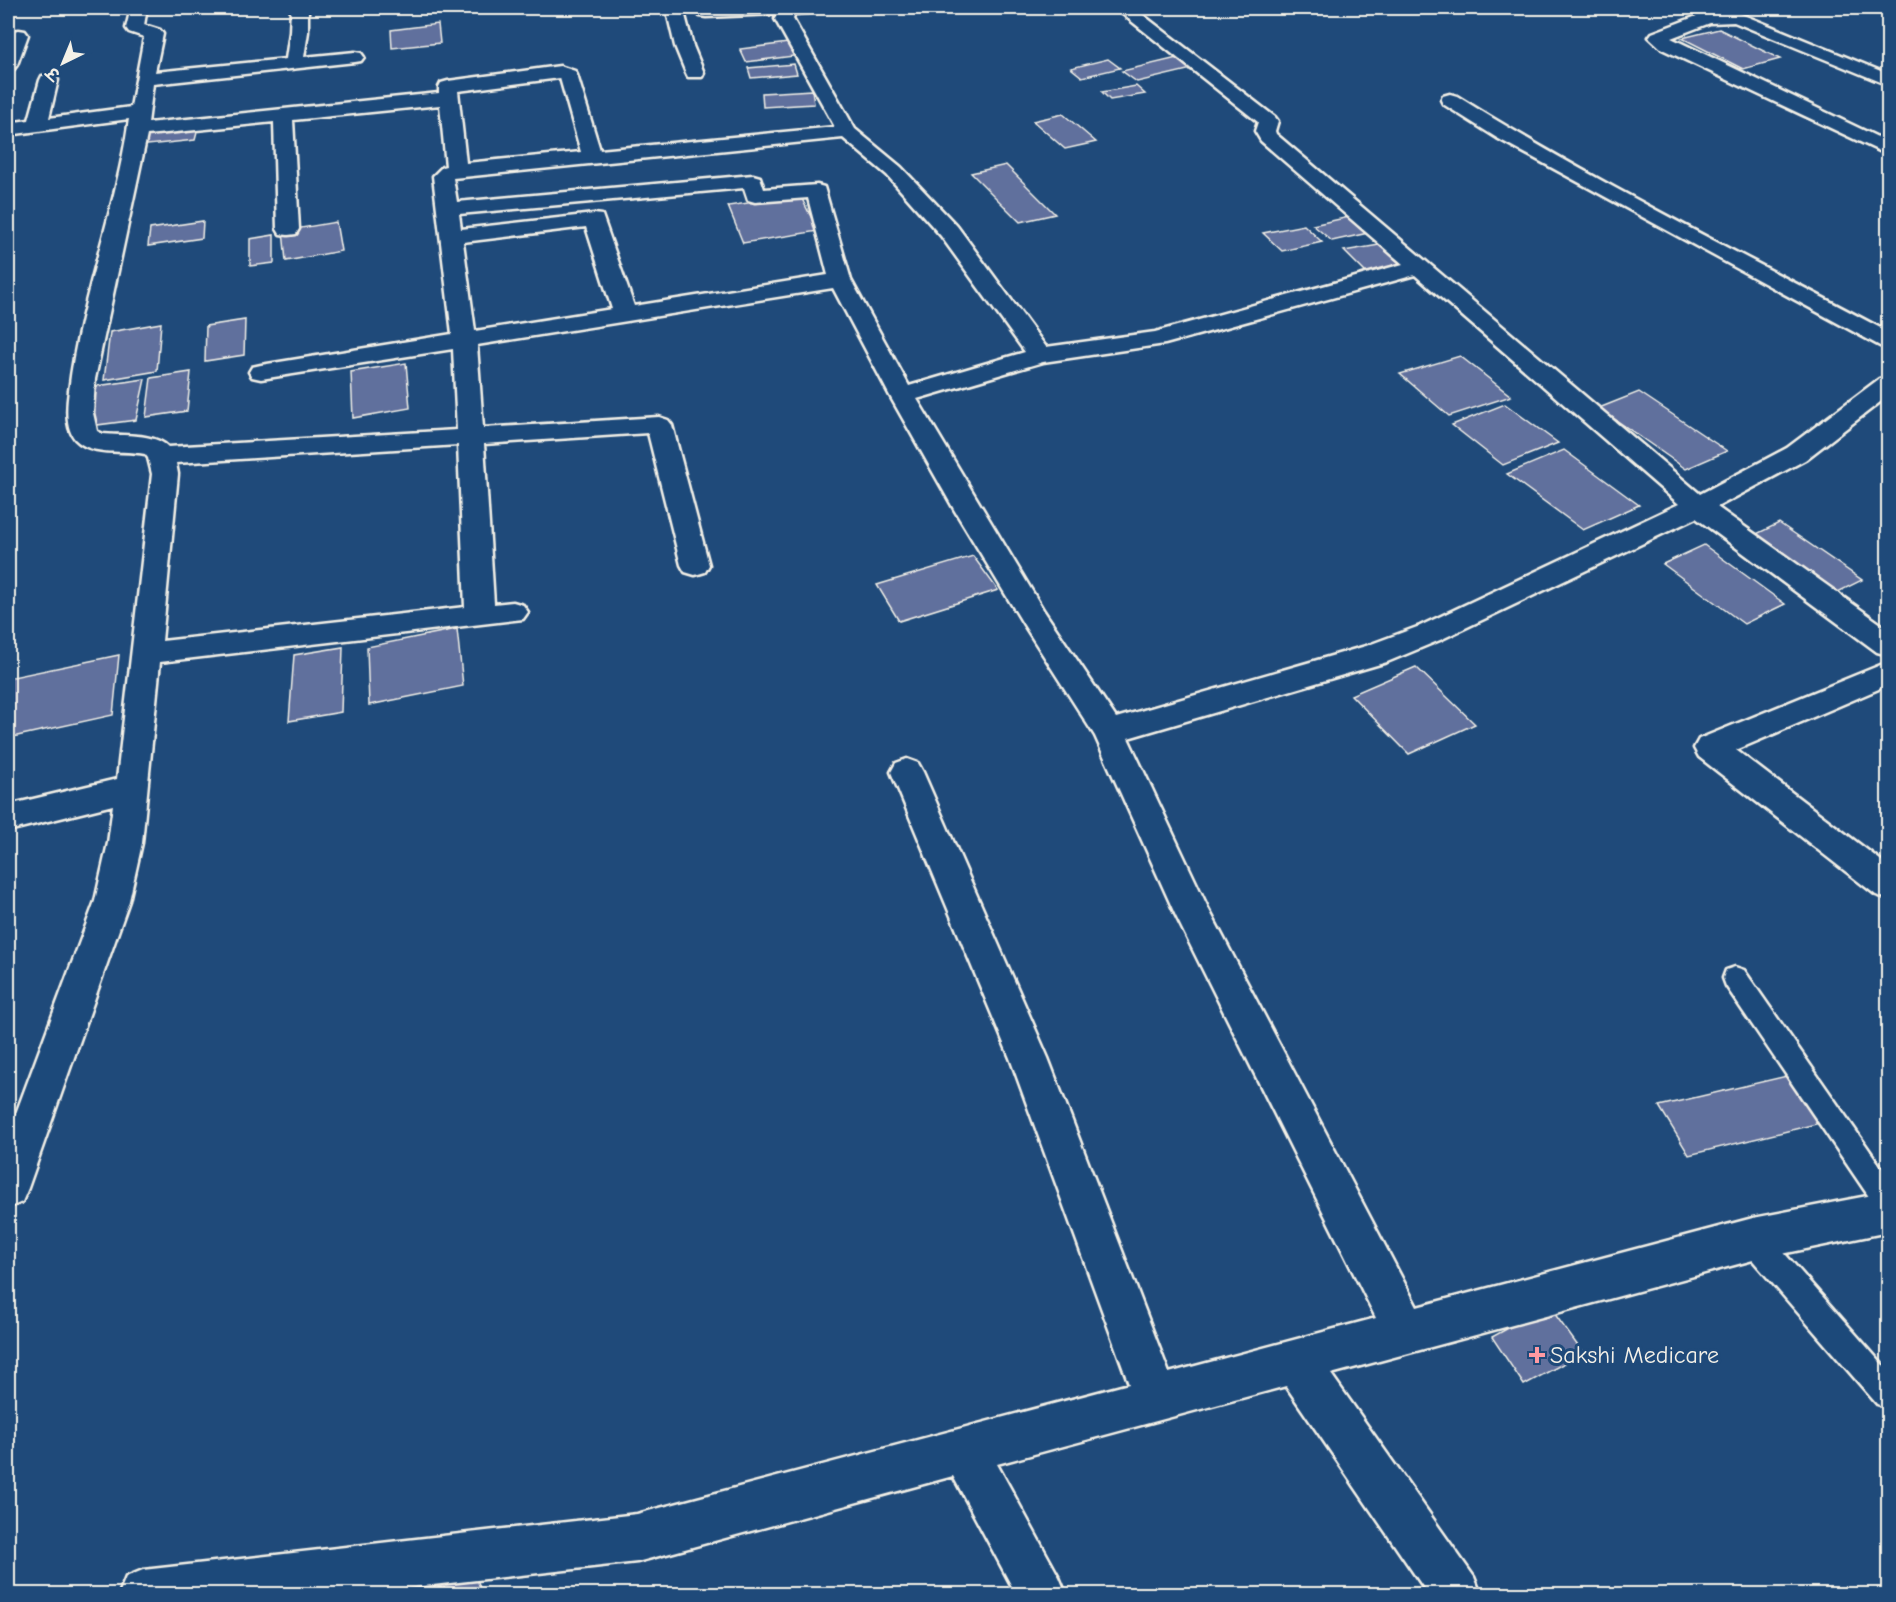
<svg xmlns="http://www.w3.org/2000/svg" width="1896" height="1602" font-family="'Comic Neue','Playpen Sans Deva',sans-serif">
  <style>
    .building { fill: #616f9d; stroke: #f4f1e8; stroke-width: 1.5 }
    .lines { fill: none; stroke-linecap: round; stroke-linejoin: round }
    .service-casing { stroke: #f4f1e8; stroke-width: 5 }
    .minor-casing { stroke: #f4f1e8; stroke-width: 5 }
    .service { fill: #1f4a7a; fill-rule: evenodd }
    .minor { fill: #1f4a7a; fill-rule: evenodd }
    .poi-dot { fill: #ff9aa2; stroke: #1f4a7a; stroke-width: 2 }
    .labels { text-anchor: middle; stroke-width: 6; stroke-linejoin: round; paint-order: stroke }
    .near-poi-label { font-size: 24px; fill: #f4f1e8; stroke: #1f4a7a; text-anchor: start }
  </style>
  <rect width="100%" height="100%" fill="#1f4a7a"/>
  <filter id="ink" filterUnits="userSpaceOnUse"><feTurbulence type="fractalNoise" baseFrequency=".0167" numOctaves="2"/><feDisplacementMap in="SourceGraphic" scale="12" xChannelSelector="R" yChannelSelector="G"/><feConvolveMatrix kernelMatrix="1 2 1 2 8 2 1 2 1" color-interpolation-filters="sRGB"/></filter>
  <g filter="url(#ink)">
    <g class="building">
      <path d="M438 24 440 43 392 48 391 30Z"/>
      <path d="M1719 29 1780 59 1743 69 1682 38Z"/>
      <path d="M788 43 794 56 746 62 740 49Z"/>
      <path d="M1177 58 1192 69 1137 82 1122 71Z"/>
      <path d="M1108 59 1120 68 1082 77 1071 68Z"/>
      <path d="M794 64 797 74 751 78 748 68Z"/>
      <path d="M1136 86 1145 94 1110 100 1102 92Z"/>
      <path d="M812 90 814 104 763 107 762 93Z"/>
      <path d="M1063 114 1096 142 1065 149 1033 121Z"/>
      <path d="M199 125 195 140 138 146 142 130Z"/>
      <path d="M1006 165 1055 214 1020 222 971 173Z"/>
      <path d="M800 195 818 231 743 243 728 206Z"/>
      <path d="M1349 217 1368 233 1332 241 1313 225Z"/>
      <path d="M203 221 202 238 148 246 150 229Z"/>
      <path d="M336 222 341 251 286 261 283 231Z"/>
      <path d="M1304 225 1322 242 1282 251 1263 233Z"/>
      <path d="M14 228 8 258V229Z"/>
      <path d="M274 235V263L250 266V239Z"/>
      <path d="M1385 244 1410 268 1368 275 1344 251Z"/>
      <path d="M245 320 244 355 205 361 206 326Z"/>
      <path d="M161 323 157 371 104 380 110 332Z"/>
      <path d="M1460 356 1511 396 1449 416 1400 374Z"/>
      <path d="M406 363 410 408 353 418 351 372Z"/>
      <path d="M191 372 187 411 146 417 151 378Z"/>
      <path d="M145 379 136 420 89 426 97 386Z"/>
      <path d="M1639 392 1727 451 1686 469 1599 408Z"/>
      <path d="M1505 404 1558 443 1503 465 1452 425Z"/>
      <path d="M1564 450 1639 505 1583 530 1507 474Z"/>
      <path d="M1779 523 1862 580 1826 598 1744 540Z"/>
      <path d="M1704 545 1785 604 1744 624 1663 564Z"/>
      <path d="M973 556 998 590 899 621 877 585Z"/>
      <path d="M457 629 463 686 369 705 367 647Z"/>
      <path d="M343 647 341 712 289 721 294 655Z"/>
      <path d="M119 655 113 715 8 738V678Z"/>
      <path d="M1416 667 1475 724 1409 754 1351 695Z"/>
      <path d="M1791 1075 1824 1122 1689 1155 1659 1106Z"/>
      <path d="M1549 1306 1583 1353 1524 1385 1492 1337Z"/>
      <path d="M470 1558 482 1594H409Z"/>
    </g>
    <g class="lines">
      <defs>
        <g id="service">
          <path d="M1735 967 1744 970 1888 1177V1213L1878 1210 1726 986 1723 978 1726 970Z"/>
          <path d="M1753 1225 1763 1229 1888 1371V1408L1877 1404 1743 1249 1739 1239 1743 1229Z"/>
        </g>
        <g id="minor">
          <path d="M131 8H147L144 25 160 30 163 34 155 72 286 59 290 32 291 8H308V32L304 57 355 52 361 53 364 57 361 61 355 62 153 84 148 123 439 93V87L441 83 448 81 560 66 575 71 577 75 600 150 835 127 775 19 777 14 706 17 700 16 697 12 703 8H819L817 12 795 14 793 19 855 129 901 167 957 226 1046 347 1155 332 1403 264 1261 141 1255 131 1258 122 1115 8H1134L1275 117 1278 121 1275 131 1276 134 1700 494 1787 448 1879 379 1888 377V396L1805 460 1717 507 1888 629V655L1877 652 1696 518 1440 640 1387 662 1128 738 1209 910 1417 1307 1753 1218 1888 1192V1232L1753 1260 1331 1374 1474 1577 1481 1594H1428L1286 1386 997 1464 1059 1577 1066 1594H1016L953 1476 637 1562 352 1594H119L126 1577 143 1570 637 1514 1129 1384 1010 1058 891 772 896 763 907 759 918 763 923 772 1048 1058 1169 1373 1376 1318 1176 916 1095 736 1024 625 955 511 890 396 833 288 477 345 483 428 659 417 668 420 672 425 709 565 705 572 695 575 685 572 681 565 648 433 484 444 494 604 513 602 523 605 528 612 523 619 160 662 142 843 129 901 28 1188 22 1202 8 1208V1135L95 901 108 843 113 805 8 831V805L117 779 152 474 148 458 145 454C124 449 92 457 75 439 65 428 67 404 69 391 80 298 116 211 129 119L8 135V123L29 120 40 80 42 76H56L58 80 49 118 131 107 144 37 129 32 126 28ZM560 78 581 152 466 163 458 91ZM440 105 446 166 442 167 433 176 452 334 261 365 252 367 249 372 252 377 261 379 453 349 457 430 168 447C155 433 122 436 103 434L97 431 93 413 95 379 147 135 274 122 277 229 280 234 288 235 296 234 299 229 293 120ZM843 138 887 175 941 236 1025 352 909 386 851 280 824 187 817 185 764 189 760 177 753 175 457 202 453 178ZM744 188 748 200 755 202 808 198 828 275 634 306 602 215 594 214 461 229 459 214ZM586 227 612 309 475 331 463 242ZM1415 275 1679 504 1420 626 1366 646 1116 718 1044 611 917 399 1043 362 1165 344ZM458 445 465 607 162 641 178 474 176 463Z"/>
          <path d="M666 8H683L693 46 704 73 702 77H688L686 73 675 46Z"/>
          <path d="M1736 12 1888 74V85L1734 22 1710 23 1671 38 1888 142V155L1662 49 1649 37 1652 33 1702 14Z"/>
          <path d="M19 30 25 31 28 35 17 65 14 69 8 70V42L13 31Z"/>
          <path d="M1450 94 1457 96C1596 183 1744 255 1888 332V348L1880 346 1497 138 1443 104 1441 100 1443 96Z"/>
          <path d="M1888 662V685L1736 750 1888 866V899L1876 895 1699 757 1694 748 1699 739Z"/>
        </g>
      </defs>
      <use href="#service" class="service-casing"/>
      <use href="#minor" class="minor-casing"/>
      <use href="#service" class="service"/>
      <use href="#minor" class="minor"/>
    </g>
  </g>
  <path class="poi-dot" d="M1534 1346h6v6h6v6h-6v6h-6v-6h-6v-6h6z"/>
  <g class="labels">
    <g class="near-poi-label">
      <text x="1550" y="1363">Sakshi Medicare</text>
    </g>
  </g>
  <rect width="1896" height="1602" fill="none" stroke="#1f4a7a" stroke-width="30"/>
  <rect x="15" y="15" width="1866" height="1572" fill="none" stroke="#f4f1e8" stroke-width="2" filter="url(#ink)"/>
  <g transform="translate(63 63) rotate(223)" stroke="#1f4a7a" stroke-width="4.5" paint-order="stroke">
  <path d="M0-4.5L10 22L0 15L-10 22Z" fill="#f4f1e8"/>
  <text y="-9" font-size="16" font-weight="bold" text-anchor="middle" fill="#f4f1e8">उ</text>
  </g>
</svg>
